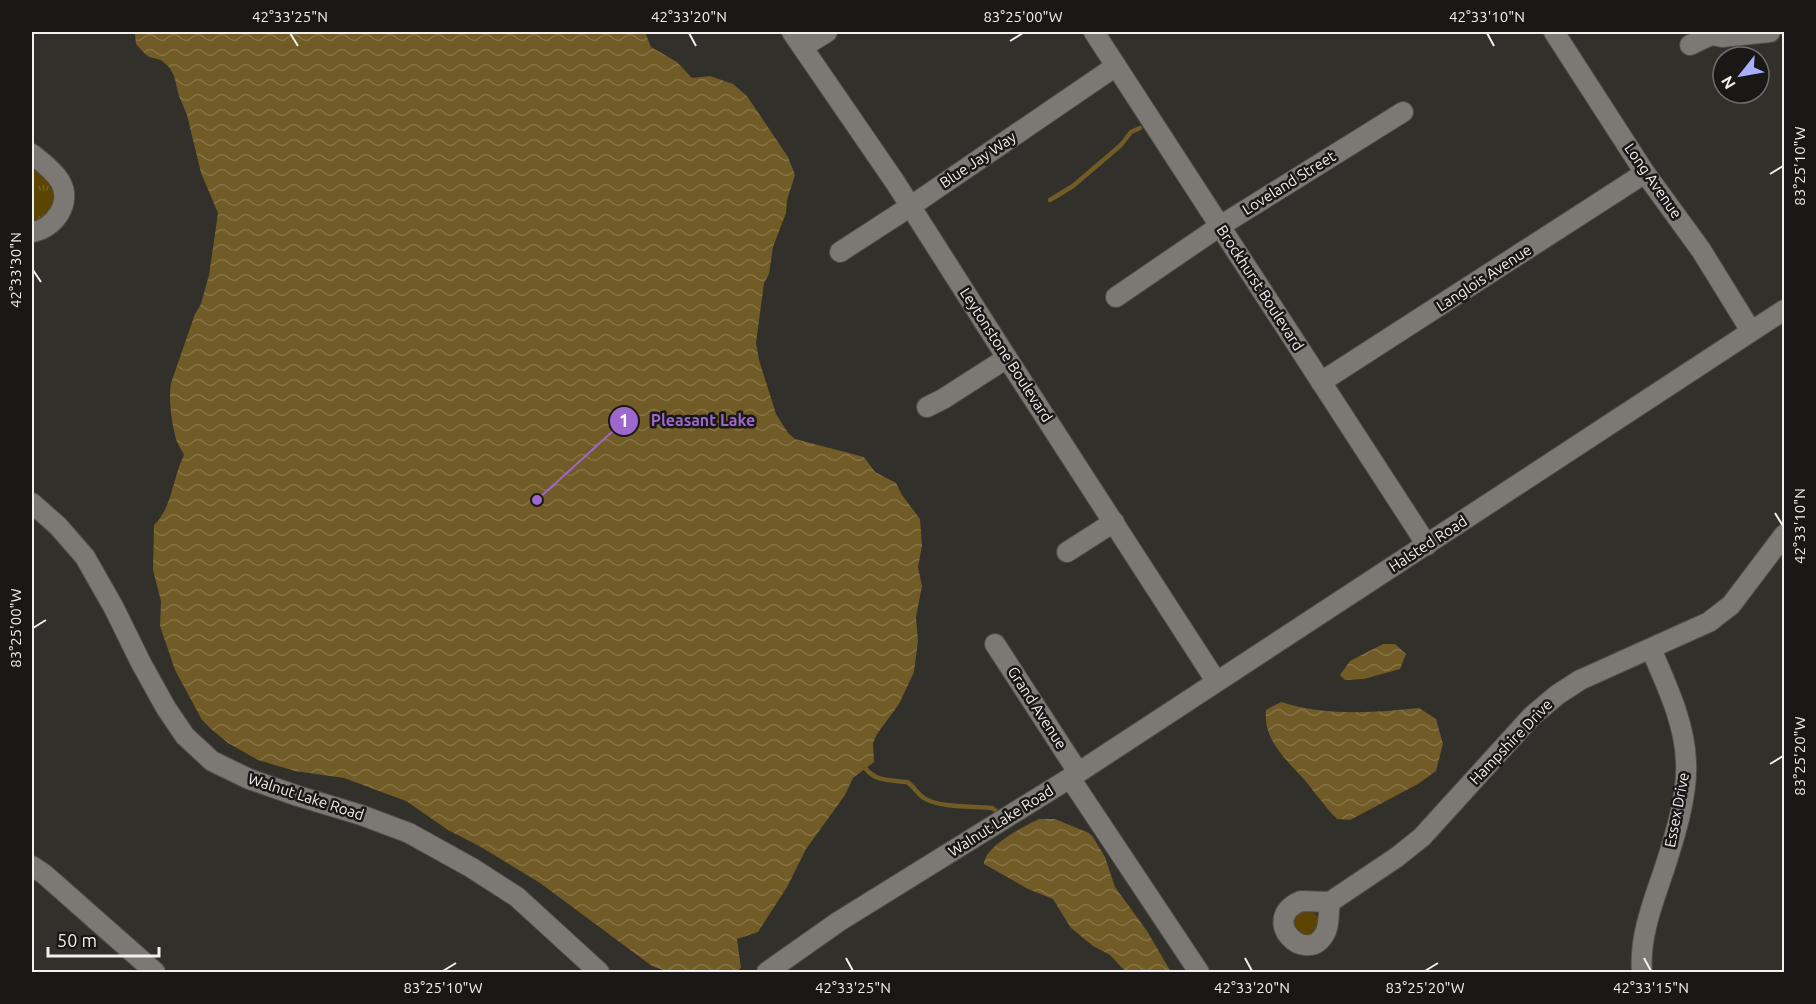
<svg xmlns="http://www.w3.org/2000/svg" width="1816" height="1004" font-family="Ubuntu,sans-serif">
  <style>
    .grass { fill: url(#grass-tufts) }
    .water { fill: url(#water-waves) }
    .lines { fill: none; stroke-linecap: round; stroke-linejoin: round }
    .stream { stroke: #715b26; stroke-width: 4.5 }
    .minor-casing { stroke: #4e4c48; stroke-width: 22 }
    .minor { stroke: #7c7974; stroke-width: 20 }
    .ticks { fill: none; stroke: #f1f0ed; stroke-width: 2 }
    .labels { text-anchor: middle; stroke-width: 5; stroke-linejoin: round; paint-order: stroke }
    .street-label { font-size: 15px; fill: #f1f0ed; stroke: #191816 }
    .leader { fill: none; stroke: #9e67cd; stroke-width: 2 }
    .callout-dot { fill: #9e67cd; stroke: #191816; stroke-width: 2 }
    .mark-label { font-size: 18px; text-anchor: middle; font-weight: bold; fill: #fff }
    .callout-label { font-size: 16px; text-anchor: middle; font-weight: bold; fill: #9e67cd; stroke: #191816; stroke-width: 5; stroke-linejoin: round; paint-order: stroke }
    .neatline { fill: none; stroke: #f1f0ed; stroke-width: 2 }
    .ticks-label { font-size: 15px; text-anchor: middle; fill: #f1f0ed }
  </style>
  <defs>
    <pattern id="grass-tufts" width="24" height="20" patternUnits="userSpaceOnUse" patternTransform="scale(1.5)"><rect width="24" height="20" fill="#5c4500"/><path d="M3 7l-1-3M5 7V3M7 7l1-3M15 17l-1-3M17 17v-4M19 17l1-3" fill="none" stroke="#746026"/></pattern>
    <pattern id="water-waves" width="16" height="10" patternUnits="userSpaceOnUse" patternTransform="scale(1.5)"><rect width="16" height="10" fill="#715b26"/><path d="M0 5q4-4 8 0t8 0" fill="none" stroke="#867346"/></pattern>
  </defs>
  <rect width="100%" height="100%" fill="#32302b"/>
  <g class="grass">
    <path d="M32 166C61 185 65 208 32 226Z"/>
    <circle cx="1306" cy="923" r="13"/>
  </g>
  <g class="water">
    <path d="M127 32H645L651 47 677 62 691 77 693 78 710 76 733 84 747 96 788 157 795 175 787 200 786 213 773 247 769 274 764 283 756 343 759 360 776 414 788 433 795 439 864 457 875 472 896 483 902 495 920 519 922 546 918 567 922 586 916 617 918 641 914 672 899 704 877 734 873 743 874 762 853 778 845 795 806 849 787 887 758 932 737 939 741 968 735 972C708 973 677 977 652 966L540 883 481 847 448 830 406 801 344 778 295 771 258 760 228 743 211 729 202 720 175 670 160 626 161 601 153 570 154 525C172 509 173 476 184 455 182 450 179 447 177 442 172 427 168 398 171 383L195 314 201 304 209 275 218 213 201 173 187 115 179 96 174 76 170 68 161 60 149 57 144 53 136 44 135 34Z"/>
    <path d="M1383 644H1395L1406 654 1400 669 1364 679 1345 680 1340 675 1350 661Z"/>
    <path d="M1281 702C1324 716 1374 713 1419 708L1436 719 1443 744 1436 771 1418 784 1350 820 1337 819C1323 805 1313 789 1300 775 1282 756 1263 737 1266 710Z"/>
    <path d="M1039 819H1055L1089 833 1093 837 1105 857 1115 887 1147 931 1171 972H1126L1110 955 1093 946 1071 928 1053 899 1028 889 984 864C984 847 1024 826 1039 819Z"/>
  </g>
  <g class="lines">
    <g class="stream">
      <path d="M1050 200 1073 186 1121 145 1131 132 1140 128"/>
      <path d="M865 768C876 782 890 780 907 782 914 786 917 794 924 798 939 808 973 806 992 808L996 811"/>
    </g>
    <defs>
      <g id="minor">
        <path d="M792 32 895 182 1007 358 1216 681"/>
        <path d="M1094 32 1427 545"/>
        <path d="M1554 32 1645 173 1701 250 1751 331"/>
        <path d="M1711 32V35L1722 37 1770 32"/>
        <path d="M1690 45 1711 35"/>
        <path d="M803 47 827 32"/>
        <path d="M32 154C42 162 53 170 60 181 73 203 54 229 32 232"/>
        <path d="M840 252 911 206 1116 66"/>
        <path d="M1116 297 1220 226 1403 112"/>
        <path d="M1321 382 1645 173"/>
        <path d="M927 407 943 399 1007 358"/>
        <path d="M32 503 58 526 85 557 114 608 141 663 166 708 185 736 212 761 249 779 298 796 361 815 409 833 472 868 517 897 599 972"/>
        <path d="M1067 552 1114 522"/>
        <path d="M995 644 1078 772"/>
        <path d="M1070 778 1784 310"/>
        <path d="M32 866 44 874 155 972"/>
        <path d="M1301 901 1330 902C1328 912 1330 926 1324 935 1305 966 1258 919 1301 901Z"/>
        <path d="M1330 902 1397 857 1422 837 1532 716 1557 695 1580 680 1709 622 1731 605 1784 535"/>
        <path d="M767 972 838 922 1070 778 1199 972"/>
        <path d="M1642 972C1639 938 1653 902 1664 870 1674 839 1688 795 1686 762 1685 723 1666 684 1651 649"/>
      </g>
    </defs>
    <use href="#minor" class="minor-casing"/>
    <use href="#minor" class="minor"/>
  </g>
  <path class="ticks" d="M290 33 298 46M689 33 696 46M1487 33 1494 46M1010 41 1023 33M1770 174 1783 166M33 270 41 282M1775 513 1783 526M33 628 46 620M1770 764 1783 756M846 958 853 971M1245 958 1252 971M1644 958 1651 971M443 971 456 963M1425 971 1438 963"/>
  <g class="labels">
    <g class="street-label">
      <text transform="translate(978 160) rotate(-34)" y="5">Blue Jay Way</text>
      <text transform="translate(1653 181) rotate(55)" y="5">Long Avenue</text>
      <text transform="translate(1289 183) rotate(-32)" y="5">Loveland Street</text>
      <text transform="translate(1484 278) rotate(-33)" y="5">Langlois Avenue</text>
      <text transform="translate(1260 288) rotate(57)" y="5">Brockhurst Boulevard</text>
      <text transform="translate(1006 355) rotate(57)" y="5">Leytonstone Boulevard</text>
      <text transform="translate(1428 544) rotate(-33)" y="5">Halsted Road</text>
      <text transform="translate(1037 708) rotate(57)" y="5">Grand Avenue</text>
      <text transform="translate(1511 742) rotate(-46)" y="5">Hampshire Drive</text>
      <text transform="translate(306 797) rotate(18)" y="5">Walnut Lake Road</text>
      <text transform="translate(1677 810) rotate(-79)" y="5">Essex Drive</text>
      <text transform="translate(1001 821) rotate(-32)" y="5">Walnut Lake Road</text>
    </g>
  </g>
  <path class="leader" d="M537 500L624 421"/>
  <g class="callout-dot">
    <circle cx="537" cy="500" r="6"/>
    <circle cx="624" cy="421" r="15"/>
  </g>
  <g class="mark-label">
    <text x="624" y="427">1</text>
  </g>
  <g class="callout-label">
    <text x="703" y="426">Pleasant Lake</text>
  </g>
  <rect width="1816" height="1004" fill="none" stroke="#191816" stroke-width="66"/>
  <g transform="translate(1741 75) rotate(239)"><circle r="28" fill="#191816" stroke="#6f6e6c" stroke-width="1.5"/>
  <path d="M0-4.5L10 22L0 15L-10 22Z" fill="#a8b0fc"/>
  <text y="-9" font-size="16" font-weight="bold" text-anchor="middle" fill="#f1f0ed">N</text>
  </g>
  <path d="M48 947v9h111v-9" fill="none" stroke="#f1f0ed" stroke-width="3"/>
  <text x="57" y="947" font-size="18" fill="#f1f0ed" stroke="#191816" stroke-width="4.5" paint-order="stroke">50 m</text>
  <rect x="33" y="33" width="1750" height="938" class="neatline"/>
  <g class="ticks-label">
    <text x="290" y="22">42°33'25"N</text>
    <text x="689" y="22">42°33'20"N</text>
    <text x="1023" y="22">83°25'00"W</text>
    <text x="1487" y="22">42°33'10"N</text>
    <text transform="translate(1800 166) rotate(-90)" y="5">83°25'10"W</text>
    <text transform="translate(16 270) rotate(-90)" y="5">42°33'30"N</text>
    <text transform="translate(1800 526) rotate(-90)" y="5">42°33'10"N</text>
    <text transform="translate(16 628) rotate(-90)" y="5">83°25'00"W</text>
    <text transform="translate(1800 756) rotate(-90)" y="5">83°25'20"W</text>
    <text x="443" y="993">83°25'10"W</text>
    <text x="853" y="993">42°33'25"N</text>
    <text x="1252" y="993">42°33'20"N</text>
    <text x="1425" y="993">83°25'20"W</text>
    <text x="1651" y="993">42°33'15"N</text>
  </g>
</svg>
